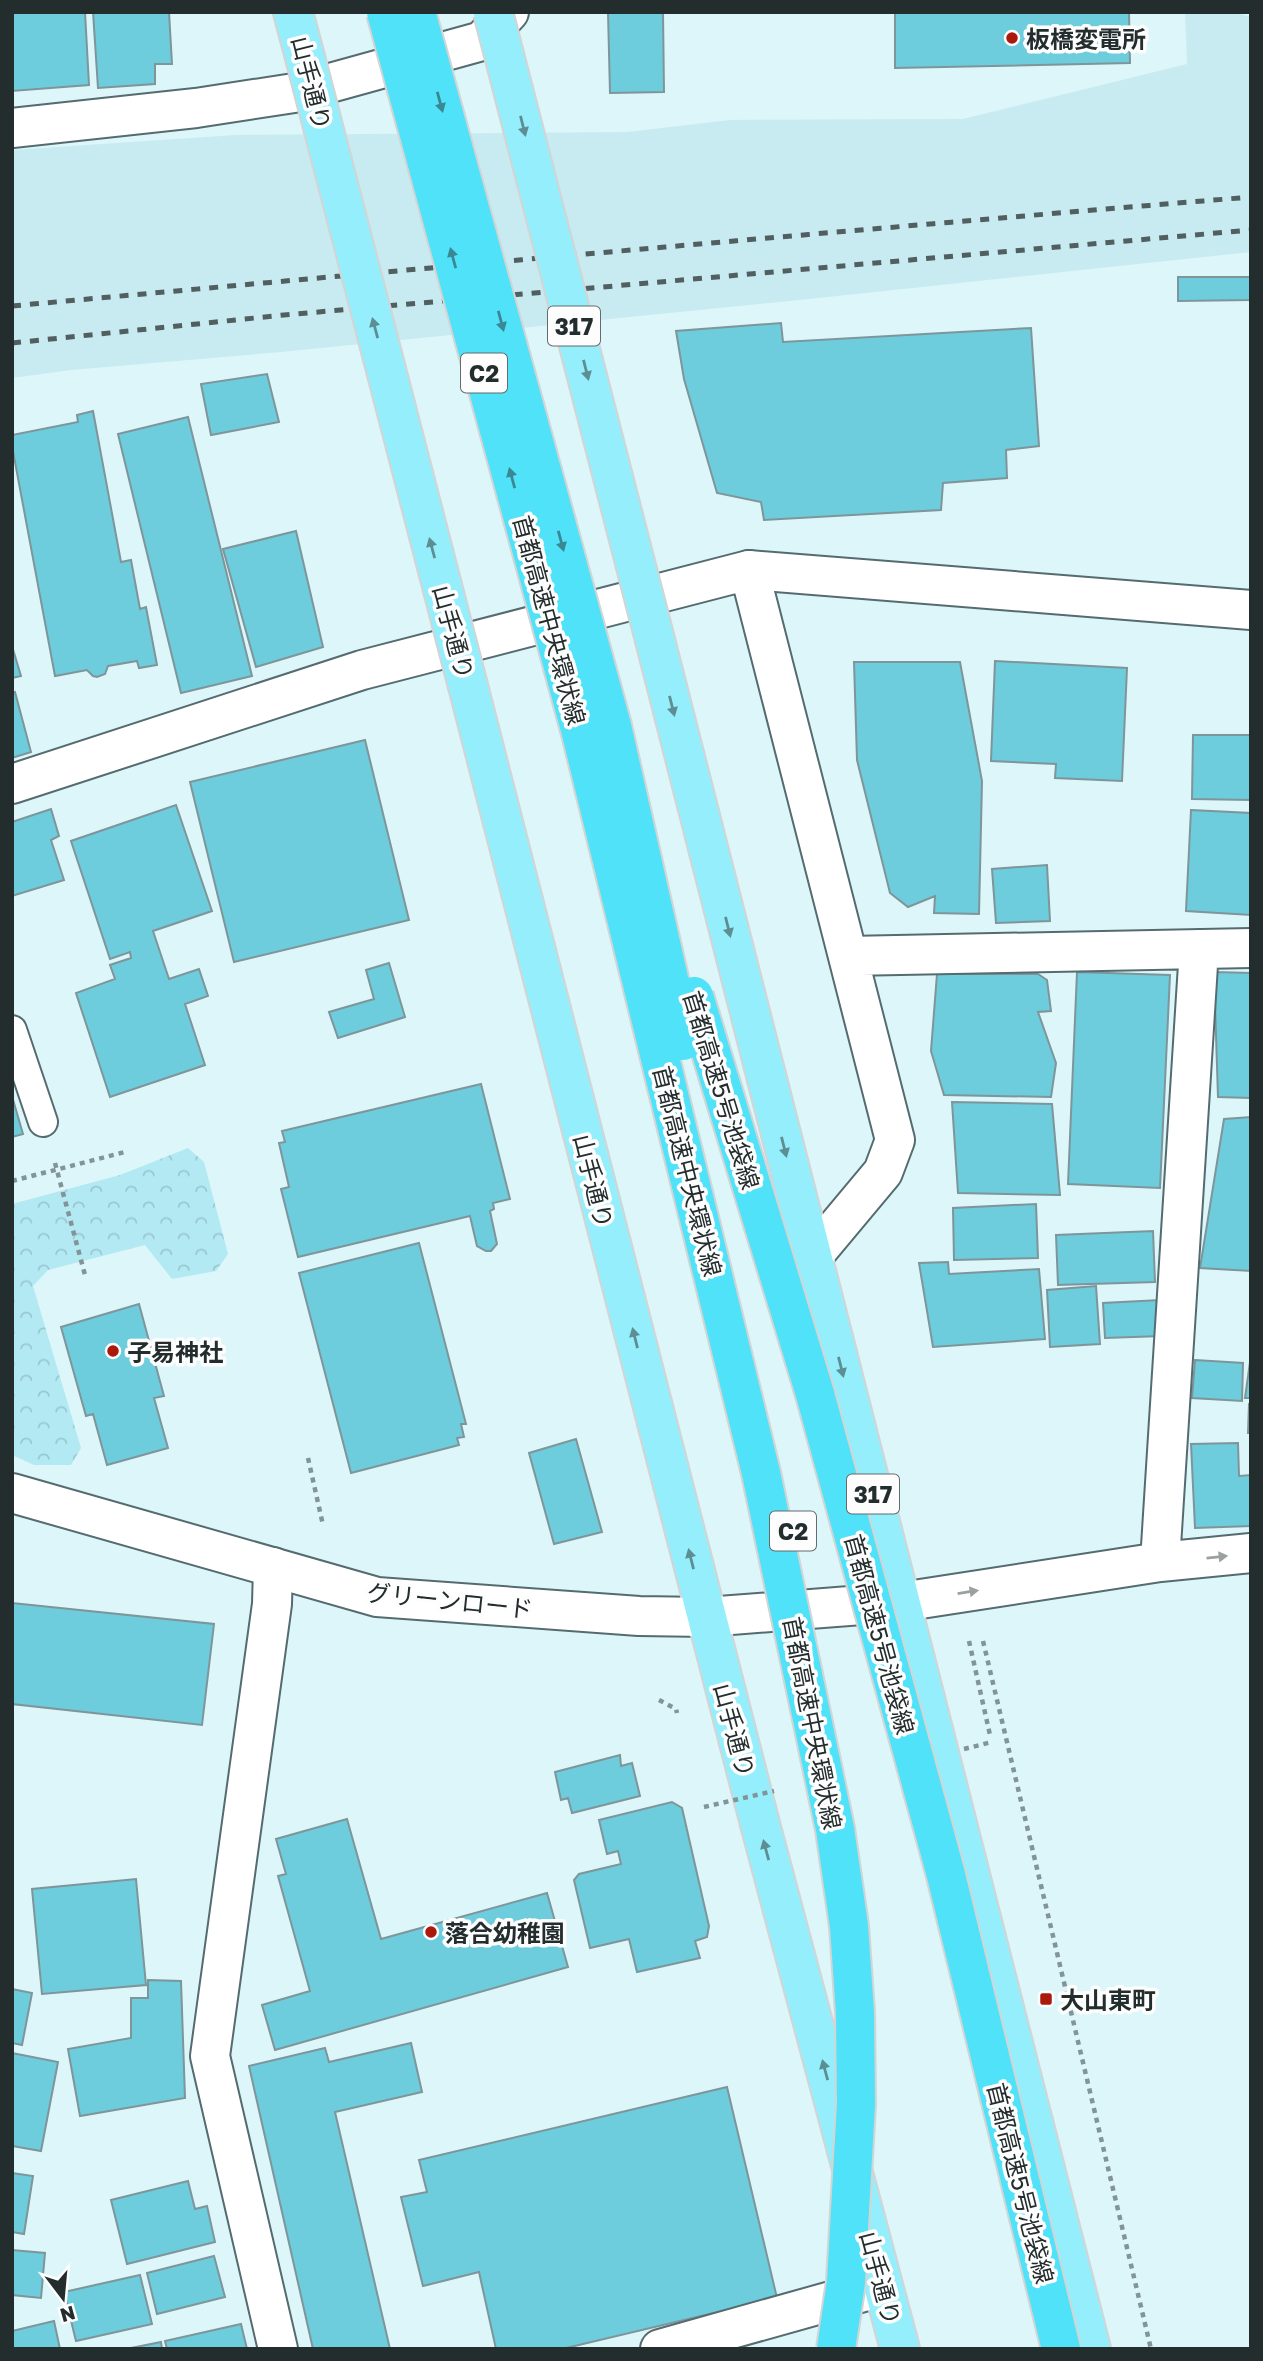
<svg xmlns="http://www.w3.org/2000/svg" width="1263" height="2361" font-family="'Golos Text','Noto Sans JP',sans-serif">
	<defs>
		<pattern id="forest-crowns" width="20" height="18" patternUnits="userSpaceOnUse" patternTransform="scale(1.75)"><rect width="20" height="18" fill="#b2e9f3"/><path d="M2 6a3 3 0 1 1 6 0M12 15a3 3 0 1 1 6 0" fill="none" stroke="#99c8d1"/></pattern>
	</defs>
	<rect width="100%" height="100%" fill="#dcf6fa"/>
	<path fill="#c8ebf1" d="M1185 12H1232L1251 17V252L790 301 281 352 71 370 12 378V150L236 135 628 132 730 120 963 119 1187 64Z"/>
	<path fill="url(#forest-crowns)" d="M188 1148 204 1162 228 1254 216 1271 172 1279 145 1245 48 1270 33 1286 81 1448 71 1465H34L12 1455V1204L120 1175Z"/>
	<path fill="#6dcddd" stroke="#7e959a" stroke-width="2" d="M12 12H85L89 85 12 91Z
		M93 12H169L172 64H155V84L98 88Z
		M608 12H663L664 92 610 93Z
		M895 12H1129L1130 63 895 68Z
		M1178 277H1251V300L1178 301Z
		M781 323 783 342 1031 328 1039 446 1006 450 1007 478 943 483 941 510 764 520 761 502 717 493 684 379 676 331Z
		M267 374 279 422 211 435 201 384Z
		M93 411 121 562 131 560 140 609 146 607 157 665 139 668 137 661 108 666 105 674 97 677 93 676 87 670 55 676 12 446V435L78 422 77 415Z
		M188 417 252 676 181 693 118 434Z
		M296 531 323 647 256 667 223 549Z
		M12 646 21 676 12 678Z
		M995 661 1127 668 1122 781 1055 778 1056 764 991 761Z
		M854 662H960L982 781 979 914 934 913 935 896 908 907 890 893 857 760Z
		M15 692 31 752 12 758V693Z
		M1193 735H1251V800L1192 799Z
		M365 740 409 920 234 962 190 782Z
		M176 805 212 911 153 931 169 979 199 969 208 996 185 1004 205 1065 110 1097 76 993 115 979 110 965 131 958 130 952 110 959 71 841Z
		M51 809 59 836 51 840 64 880 12 896V822Z
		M1191 810 1251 813V915L1186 911Z
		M1047 865 1050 921 996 923 992 869Z
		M389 963 405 1017 338 1038 329 1012 374 999 366 970Z
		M1077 972 1170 975 1160 1188 1068 1184Z
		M1214 972 1251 973V1098L1218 1097Z
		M937 974H1038L1047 980 1051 1011 1038 1012 1056 1063 1051 1097 944 1095 931 1051Z
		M481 1084 510 1199 493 1203 494 1209 490 1211 497 1244 491 1251H486L477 1246 470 1216 298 1257 281 1189 289 1187 279 1143 285 1142 282 1131Z
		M12 1096 23 1134 12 1137Z
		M952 1102 1052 1104 1060 1195 958 1193Z
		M1251 1117V1271L1200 1268 1224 1119Z
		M1036 1204 1038 1258 954 1260 953 1208Z
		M1153 1231 1155 1282 1058 1285 1056 1235Z
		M419 1243 466 1424H461L464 1437 457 1438 459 1445 351 1473 299 1273Z
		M948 1262 949 1274 1039 1269 1045 1339 933 1347 919 1263Z
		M1096 1286 1100 1344 1050 1347 1047 1290Z
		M1160 1300 1162 1336 1105 1338 1103 1303Z
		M139 1304 164 1396 154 1398 168 1448 107 1465 93 1414 86 1416 61 1327Z
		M1251 1355V1398H1245Z
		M1195 1360 1243 1363 1242 1401 1192 1398Z
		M1249 1404H1251V1433H1248Z
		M576 1439 602 1532 554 1544 529 1453Z
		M1238 1443 1239 1476 1251 1475V1526L1195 1528 1191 1444Z
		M12 1603 214 1624 202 1725 12 1704Z
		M620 1755 621 1766 632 1763 640 1796 572 1813 568 1798 561 1800 555 1772Z
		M672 1802 682 1808 709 1926 707 1937 695 1941 700 1958 637 1972 629 1939 590 1948 574 1880 579 1874 621 1864 618 1851 607 1854 599 1820Z
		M347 1819 381 1939 547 1893 568 1967 275 2050 262 2005 310 1991 278 1876 286 1874 276 1839Z
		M136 1879 146 1985 42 1994 32 1889Z
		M148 1980 181 1981 185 2098 80 2116 68 2049 131 2038V1998H148Z
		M12 1989 32 1993 22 2045 12 2043Z
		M411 2043 422 2092 335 2112 390 2349H313L249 2066 325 2048 329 2062Z
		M12 2053 58 2062 41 2151 12 2146Z
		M727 2087 777 2298 562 2349H496L479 2272 423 2286 401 2197 427 2192 419 2160Z
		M12 2173 33 2176 24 2234 12 2232Z
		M188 2181 195 2209 207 2206 215 2242 127 2264 111 2200Z
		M12 2250 45 2253 41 2298 12 2295Z
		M214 2256 225 2297 157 2314 147 2273Z
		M140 2275 152 2324 76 2341 64 2292Z
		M54 2321 60 2349H12V2331Z
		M241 2324 247 2349H167L165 2341Z
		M161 2342 162 2349H126Z"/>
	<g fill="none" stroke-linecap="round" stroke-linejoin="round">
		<g stroke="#556b6f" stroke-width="32">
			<path id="lane" d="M12 1030 43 1122"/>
		</g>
		<g stroke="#556b6f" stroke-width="42">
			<path id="street" d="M12 128 196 108 294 93 482 41 509 12
				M12 784 362 670 749 570 895 1140 883 1172 812 1257
				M848 956 1251 948
				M1160 1562 1199 949
				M273 1567 272 1604 210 2056 278 2349
				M901 1602 1160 1562 1251 1553
				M660 2349 874 2289"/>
		</g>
		<g stroke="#556b6f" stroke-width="42">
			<path id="secondary" d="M749 570 1251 610
				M12 1493 377 1597 639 1616 706 1617 901 1602"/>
		</g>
		<g stroke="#d3d5d5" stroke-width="42">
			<path id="primary" d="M293 12 306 61
				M655 640 1091 2349
				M468 686 760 1824 900 2349"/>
		</g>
		<path stroke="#829497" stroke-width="4.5" stroke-dasharray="5 5" stroke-linecap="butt" d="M55 1163 85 1275
			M12 1181 125 1152
			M308 1458 323 1525
			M969 1641 990 1735
			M983 1641 1151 2349
			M659 1700 676 1709 677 1713"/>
		<use href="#lane" stroke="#fff" stroke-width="28"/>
		<use href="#street" stroke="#fff" stroke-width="38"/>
		<use href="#secondary" stroke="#fff" stroke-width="38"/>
		<use href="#primary" stroke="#95eefb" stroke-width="38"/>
		<path stroke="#515f60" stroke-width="5" stroke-dasharray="9 9" stroke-linecap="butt" d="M12 306C425 268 838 231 1251 197
			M12 343 284 315 1251 230"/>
		<g stroke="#d3d5d5" stroke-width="42" stroke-linecap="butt">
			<path id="primary-bridge" d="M493 12 655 640
				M306 61 468 686"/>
		</g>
		<g stroke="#d3d5d5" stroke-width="42" stroke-linecap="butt">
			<path id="highway-bridge" d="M386 12 581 733 761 1473 835 1829 849 1926 855 2013 856 2104 846 2282 836 2349
				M416 12 612 726 683 1041
				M694 996 815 1394 946 1875 1061 2349"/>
		</g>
		<path stroke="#829497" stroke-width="4.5" stroke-dasharray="5 5" stroke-linecap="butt" d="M964 1749 992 1742
			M704 1807 774 1791"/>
		<use href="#primary-bridge" stroke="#95eefb" stroke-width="38"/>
		<use href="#highway-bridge" stroke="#4fe2f9" stroke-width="38"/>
	</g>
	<defs><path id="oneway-solid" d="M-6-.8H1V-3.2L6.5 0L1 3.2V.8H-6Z" transform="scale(1.75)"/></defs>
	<g fill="#398894">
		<use href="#oneway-solid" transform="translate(440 102) rotate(75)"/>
		<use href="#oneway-solid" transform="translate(453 258) rotate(-105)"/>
		<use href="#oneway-solid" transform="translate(501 321) rotate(75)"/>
		<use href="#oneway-solid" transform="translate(512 478) rotate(-105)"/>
		<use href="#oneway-solid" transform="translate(561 541) rotate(75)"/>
	</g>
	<g fill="#5c8e94">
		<use href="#oneway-solid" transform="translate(523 126) rotate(76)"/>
		<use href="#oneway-solid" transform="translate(375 328) rotate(-105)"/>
		<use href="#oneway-solid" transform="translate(586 370) rotate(76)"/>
		<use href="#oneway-solid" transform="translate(432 548) rotate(-105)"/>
		<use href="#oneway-solid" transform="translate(672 706) rotate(76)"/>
		<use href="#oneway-solid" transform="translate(728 927) rotate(76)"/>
		<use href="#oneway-solid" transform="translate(784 1147) rotate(76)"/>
		<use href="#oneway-solid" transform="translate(635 1338) rotate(-104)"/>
		<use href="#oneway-solid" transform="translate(841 1367) rotate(76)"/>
		<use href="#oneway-solid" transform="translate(691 1559) rotate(-104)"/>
		<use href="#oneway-solid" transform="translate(766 1850) rotate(-105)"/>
		<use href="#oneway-solid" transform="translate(825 2070) rotate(-105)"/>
	</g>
	<g fill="#9ca0a1">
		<use href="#oneway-solid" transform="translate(1217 1557) rotate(-6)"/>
		<use href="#oneway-solid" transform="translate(968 1592) rotate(-9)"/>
	</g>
	<g fill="#aa190b" stroke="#fdfdfd" stroke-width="2.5">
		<circle cx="1012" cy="38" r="7"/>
		<circle cx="113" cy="1351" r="7"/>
		<circle cx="431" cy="1932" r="7"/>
		<rect x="1039" y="1992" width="14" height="14" rx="3.5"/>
	</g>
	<g text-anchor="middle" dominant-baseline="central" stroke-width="7" stroke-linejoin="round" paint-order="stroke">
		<g fill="#fdfdfd" stroke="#646b6c" stroke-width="2">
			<rect x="548" y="306.5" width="52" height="39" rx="5"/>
			<rect x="461" y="353.5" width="46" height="39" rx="5"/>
			<rect x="847" y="1474.5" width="52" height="39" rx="5"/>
			<rect x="770" y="1511.5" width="46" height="39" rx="5"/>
		</g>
		<g font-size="23" font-weight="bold" fill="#232d2e">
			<text x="574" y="326">317</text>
			<text x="484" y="373">C2</text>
			<text x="873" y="1494">317</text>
			<text x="793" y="1531">C2</text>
		</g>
		<g font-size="24" font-weight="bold" fill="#232d2e" stroke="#fdfdfd" text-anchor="start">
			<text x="1026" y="38">板橋変電所</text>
			<text x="127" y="1351">子易神社</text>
			<text x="445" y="1932">落合幼稚園</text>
			<text x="1060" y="1999">大山東町</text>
		</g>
		<g font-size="24" fill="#232d2e" stroke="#fdfdfd">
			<text transform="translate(312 83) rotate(76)">山手通り</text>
			<text transform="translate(550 620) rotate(75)">首都高速中央環状線</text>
			<text transform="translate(454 632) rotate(75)">山手通り</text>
			<text transform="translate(722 1090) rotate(73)">首都高速5号池袋線</text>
			<text transform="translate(688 1171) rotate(76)">首都高速中央環状線</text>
			<text transform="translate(594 1181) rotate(76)">山手通り</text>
			<text transform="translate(450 1600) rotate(6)">グリーンロード</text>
			<text transform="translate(880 1634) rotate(75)">首都高速5号池袋線</text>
			<text transform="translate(813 1723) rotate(79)">首都高速中央環状線</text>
			<text transform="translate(735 1730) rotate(75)">山手通り</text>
			<text transform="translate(1021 2183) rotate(76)">首都高速5号池袋線</text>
			<text transform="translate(881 2278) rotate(75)">山手通り</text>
		</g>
	</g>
	<rect width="1263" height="2361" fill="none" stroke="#232d2e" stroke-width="28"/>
	<g transform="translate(63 2298) rotate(164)" stroke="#fdfdfd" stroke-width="5" paint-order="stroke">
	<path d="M0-5L12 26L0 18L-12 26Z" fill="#232d2e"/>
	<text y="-10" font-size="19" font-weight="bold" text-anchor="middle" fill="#232d2e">N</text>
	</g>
</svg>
